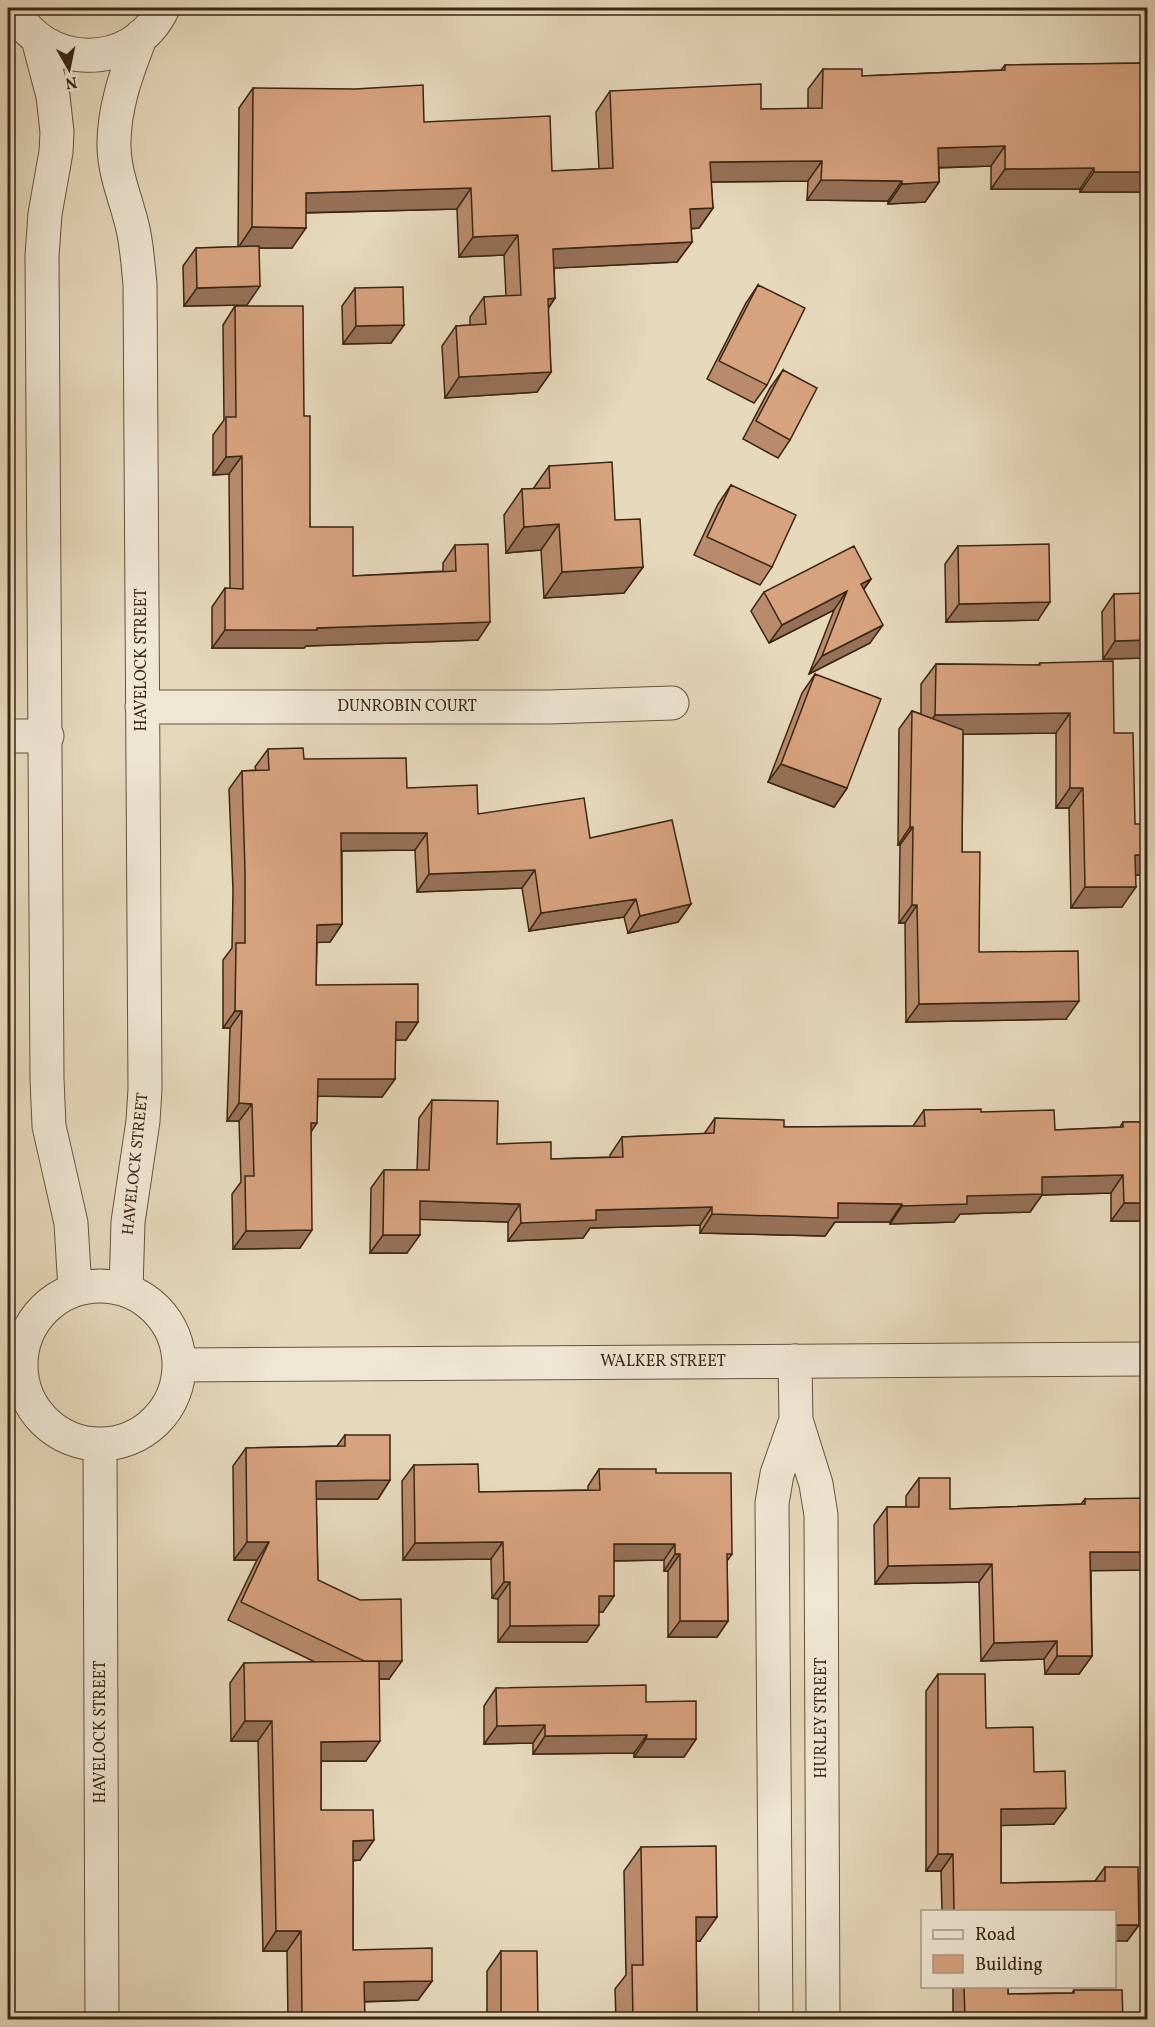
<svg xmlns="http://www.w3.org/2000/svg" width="1155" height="2027" font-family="Vollkorn,serif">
	<rect width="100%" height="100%" fill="#e6d8bb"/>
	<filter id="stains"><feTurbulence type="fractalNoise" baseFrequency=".00333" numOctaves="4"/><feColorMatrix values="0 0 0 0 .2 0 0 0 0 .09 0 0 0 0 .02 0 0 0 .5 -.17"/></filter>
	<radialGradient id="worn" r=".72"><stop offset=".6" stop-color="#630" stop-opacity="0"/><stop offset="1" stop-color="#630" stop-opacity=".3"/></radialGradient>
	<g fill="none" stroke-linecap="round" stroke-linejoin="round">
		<g stroke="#65523e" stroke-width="35">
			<path id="minor" d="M13 8C43 70 133 72 163 8
				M38 39 53 96 57 132 56 152 45 214 42 256 47 1079 49 1126 71 1223 75 1290
				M142 707H549L672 703
				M8 736H47
				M21 1365a79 79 0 1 1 158 0a79 79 0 1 1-158 0Z
				M126 1290 128 1222 143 1121 145 1089 140 284C138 265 137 247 133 229 127 202 115 176 114 148 113 109 127 71 141 36
				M795 1361 796 1420 816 1484 821 1515 823 2020
				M179 1365 1148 1359
				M100 1444 102 2020
				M776 2020 772 1503 777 1474 796 1420"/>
		</g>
		<use href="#minor" stroke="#efe6d3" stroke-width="33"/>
	</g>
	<path fill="#b98b6c" stroke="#3a2614" stroke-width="1.5" d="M1148 63V189L1145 192H1080V189H991V166L939 168V182L925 202 888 204V201L807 200 808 181 711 182 713 208 699 228 691 229 692 242 677 262 554 268 555 298 548 309 551 372 537 392 445 398 442 346 456 326 470 325V317L484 297 506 296 504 255 459 257 457 209 306 213 292 248H259L247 305 184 306 183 266 196 248 238 247 239 108 253 88 424 122 552 171 599 169 596 112 610 91 761 109H808V89L823 69 862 76 1001 70 1005 65Z
		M758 285 767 385 754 403 707 379 746 303Z
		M355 288 404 325 391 343 343 344 342 306Z
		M235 306 304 416 310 527 353 576 443 571V563L455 545 478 640 306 646 304 648H212V607L225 588 230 589 229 474 213 475V435L224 420 223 325Z
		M783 370 790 440 778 458 743 439 770 388Z
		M549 466 615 520 643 567 624 593 544 598 541 550 506 553 504 515 522 489H533Z
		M731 485 772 567 760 585 694 555 718 504Z
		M958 546 1038 620 946 622 945 564Z
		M871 579 864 589 870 643 809 674 834 610 769 643 751 611 764 592Z
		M1114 594 1148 658 1103 659 1102 612Z
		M1040 663 1114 733 1135 824 1148 875H1136L1122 907 1071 908 1069 808H1056V733L963 734 962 852 979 952 1066 1019 906 1022 905 923H899L900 845H898L899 729 912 711 921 714V684L936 664 1038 665Z
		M815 674 847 788 834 807 768 782 802 693Z
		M268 749 407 788 478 814 590 838 691 904 678 922 628 933 624 917 529 931 522 888 417 892 415 850 342 851V924L330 942H317L316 985 418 1022 406 1040H395V1079L382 1097 318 1096 311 1133 300 1248 233 1249 232 1194 241 1182 239 1121H227L230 1028H223V960L232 948 233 890 229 789 242 771 256 770 255 767Z
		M1148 973V1018H1147L1146 975Z
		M432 1100 497 1144 551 1159 610 1157V1155L622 1137 704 1134 715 1118 784 1127 913 1126 924 1110 981 1112 1055 1130 1120 1127 1123 1122H1148V1221H1111V1193L1042 1195 1030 1212 960 1214 954 1222 890 1224V1222H835L825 1236 700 1233V1225L590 1228 583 1238 508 1241V1222L420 1219 407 1253H370L371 1188 384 1170H417L419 1118Z
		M345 1435 390 1480 378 1499H316L318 1580 389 1679H379L366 1761H321V1810L360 1860 353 1861V1950L432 1981 418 2000 364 2002 365 2019H288L287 1951H263L258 1741H231L230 1683 244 1663 315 1662 228 1620 257 1560H234L233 1466 246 1448 337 1446Z
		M414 1465 479 1492 588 1490V1486L599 1469 656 1473 732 1554 727 1561 728 1621 717 1637H668V1571H664V1560L614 1561 603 1612H599L587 1642H498V1599L492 1598 491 1559 403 1560 402 1481Z
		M919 1478 950 1509 1081 1504 1085 1499 1091 1570 1092 1656 1079 1674H1045L1044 1659 981 1661 979 1582 875 1584 874 1525 887 1507H906V1496Z
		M938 1674 986 1728 1034 1772 1054 1824 1001 1825V1883L1095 1881 1105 1867 1139 1925 1127 1941 1114 1911H942L941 1871H926V1691Z
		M496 1688 646 1702 696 1739 684 1757H634V1753L533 1754V1743L484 1744V1706Z
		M1148 1693V1745H1143V1699Z
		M641 1847 700 1941H696L697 2019H616L615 1989 626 1975 624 1871Z
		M501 1951 538 2019H487V1971Z
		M953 1986H1008V1994L1072 1993 1074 1990 1123 2019H953Z"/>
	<path fill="#967158" stroke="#3a2614" stroke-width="1.5" d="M1005 146 991 166 924 168 938 148Z
		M822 161 808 181 696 182 710 162Z
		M1094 168 1080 189H991L1005 169Z
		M1094 172H1148V189L1145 192H1080Z
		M821 180 902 181 888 201 807 200Z
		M939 182 925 202 888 204 902 184Z
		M471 188 457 209 292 213 306 193Z
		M713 208 699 228 676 229 690 209Z
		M252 227 306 228 292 248H238Z
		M518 235 504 255 459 257 473 237Z
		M692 242 677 262 538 269 553 249Z
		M260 286 247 305 184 306 197 288Z
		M555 298 541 318 548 299Z
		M404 325 391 343 343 344 356 326Z
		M551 372 537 392 445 398 459 377Z
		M242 456 229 474 213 475 226 457Z
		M559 524 541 550 506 553 524 527Z
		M643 567 624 593 544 598 562 572Z
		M871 579 858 597 861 584Z
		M847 591 834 610 769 643 782 625Z
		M1050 602 1038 620 946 622 959 604Z
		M490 622 478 640 306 646 304 648H212L225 630 317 628Z
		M883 625 870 643 809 674 822 656Z
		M1148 640V658L1103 659 1115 641Z
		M1070 713 1056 733 921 735 935 715Z
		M781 764 847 788 834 807 768 782Z
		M1070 788H1083L1069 808H1056Z
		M910 827H913L900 845H898Z
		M341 833H427L415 850 329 851Z
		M1135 855H1148V875H1121Z
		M535 870 522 888 417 892 429 874Z
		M1085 887H1136L1122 907 1071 908Z
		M636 899 624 917 529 931 541 913Z
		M691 904 678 922 628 933 640 916Z
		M912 905H917L905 923H899Z
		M342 924 330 942 304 943 317 925Z
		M1079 1001 1066 1019 906 1022 919 1004Z
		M235 1011H242L230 1028H223Z
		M396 1022H418L406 1040H383Z
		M318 1079H395L382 1097 306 1096Z
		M239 1103 252 1104 239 1121H227Z
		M311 1123H317L305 1141Z
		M1123 1175 1111 1193 1042 1195 1030 1212 960 1214 954 1222 890 1224 902 1206 967 1196 1042 1177Z
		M420 1201 520 1204 508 1222 407 1219Z
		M838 1203 902 1204 890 1222H835L825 1236 700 1233 712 1214Z
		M1124 1203H1148V1221H1111Z
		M712 1207 700 1225 590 1228 583 1238 508 1241 521 1223 596 1210Z
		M312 1230 300 1248 233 1249 246 1231Z
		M383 1235H420L407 1253H370Z
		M390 1480 378 1499H303L316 1481Z
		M247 1542H269L257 1560H234Z
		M503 1542 491 1559 403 1560 415 1543Z
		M614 1544H675L664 1560 602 1561Z
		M1090 1552H1148V1570L1078 1571Z
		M675 1554H680L668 1571H664Z
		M992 1564 979 1582 875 1584 888 1566Z
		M504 1582H510L498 1599 492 1598Z
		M599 1596H614L603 1612H587Z
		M680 1621H728L717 1637H668Z
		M599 1625 587 1642H498L510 1626Z
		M1057 1641 1044 1659 981 1661 994 1643Z
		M1057 1656H1092L1079 1674H1045Z
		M364 1661H402L389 1679H351Z
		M245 1721H272L258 1741H231Z
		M545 1725 533 1743 484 1744 497 1726Z
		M647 1735 634 1753 533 1754 545 1736Z
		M646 1739H696L684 1757H634Z
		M1148 1739V1745H1143Z
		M380 1741 366 1761H307L321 1742Z
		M1066 1808 1054 1824 989 1826 1001 1809Z
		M374 1840 360 1860 339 1861 353 1841Z
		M938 1854H953L941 1871H926Z
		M696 1917H717L700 1941H679Z
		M1114 1925H1139L1127 1941H1114Z
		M276 1931H301L287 1951H263Z
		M432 1981 418 2000 350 2002 364 1982Z"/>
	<path fill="#d7a27e" stroke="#3a2614" stroke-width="1.5" d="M1148 63V172H1094V168L1005 169V146L938 148 939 182 902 184V181L821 180 822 161 710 162 713 208 690 209 692 242 553 249 555 298 548 299 551 372 459 377 456 326 486 324 484 297 521 295 518 235 473 237 471 188 306 193V228L252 227 253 88 355 89 423 85 424 122 550 116 552 171 613 168 610 91 761 84V109L822 108 823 69H862V76L1005 70V65Z
		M259 246 260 286 197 288 196 248Z
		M758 285 805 308 767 385 719 361Z
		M403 287 404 325 356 326 355 288Z
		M235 306H303L304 416H310V527H353V576L456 571 455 545 488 544 490 622 317 628V630H225V588L243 589 242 456 226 457V417H236Z
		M783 370 817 388 790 440 756 421Z
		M612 462 615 520 640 519 643 567 562 572 559 524 524 527 522 489 550 488 549 466Z
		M731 485 796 515 772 567 707 537Z
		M1049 544 1050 602 959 604 958 546Z
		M854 546 871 579 861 584 883 625 822 656 847 591 782 625 764 592Z
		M1148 593V640L1115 641 1114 594Z
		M1113 661 1114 733H1133L1135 824H1148V855H1135L1136 887H1085L1083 788H1070V713L935 715 936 664 1040 665V663Z
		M815 674 881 699 847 788 781 764Z
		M912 711 963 730 962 852H980L979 952 1078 951 1079 1001 919 1004 917 905H912L913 827H910Z
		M303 748 304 759 406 758 407 788 477 785 478 814 584 798 590 838 672 820 691 904 640 916 636 899 541 913 535 870 429 874 427 833H341L342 924 317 925 316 985 418 984V1022H396L395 1079H318L317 1123H311L312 1230 246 1231 245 1176H254L252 1104 239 1103 242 1011H235L236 943H245V872L242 771 269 770 268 749Z
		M432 1100 498 1101 497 1144 551 1142V1159L623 1157 622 1137 714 1133 715 1118 784 1120V1127L925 1126 924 1110 981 1109V1112L1054 1110 1055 1130 1123 1127V1122H1148V1203H1124L1123 1175 1042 1177V1194L967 1196V1204L902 1206V1204L838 1203V1218L712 1214V1207L596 1210V1220L521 1223 520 1204 420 1201V1235H383L384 1170H429Z
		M345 1435H390V1480L316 1481 318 1580 360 1600 401 1599 402 1661H364L241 1602 269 1542H247L246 1448 345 1446Z
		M478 1464 479 1492 600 1490 599 1469H656V1473H731L732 1554H727L728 1621H680V1554H675V1544H614V1596H599V1625L510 1626V1582H504L503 1542 415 1543 414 1465Z
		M919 1478H950V1509L1085 1504V1499L1148 1498V1552H1090L1092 1656H1057V1641L994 1643 992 1564 888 1566 887 1507H919Z
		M379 1661 380 1741 321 1742V1810H373L374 1840 353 1841V1950L432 1948V1981L364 1982 365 2019H302L301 1931H276L272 1721H245L244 1663Z
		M938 1674H985L986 1728 1033 1727 1034 1772 1065 1771 1066 1808 1001 1809V1883L1105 1881V1867H1138L1139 1925H1114V1911H954L953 1854H938Z
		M646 1685V1702L696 1701V1739H646L647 1735 545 1736V1725L497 1726 496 1688Z
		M716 1846 717 1917H696L697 2019H633L632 1965H643L641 1847Z
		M501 1951H537L538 2019H501Z
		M964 1986H1008V1994L1074 1993V1990H1122L1123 2019H965Z"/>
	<g text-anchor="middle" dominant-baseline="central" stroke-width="6" stroke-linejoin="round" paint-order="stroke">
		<g font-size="16" fill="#3a2614" stroke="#efe6d3">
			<text transform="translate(142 660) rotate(-90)">HAVELOCK STREET</text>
			<text x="407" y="707">DUNROBIN COURT</text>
			<text transform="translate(136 1164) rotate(-84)">HAVELOCK STREET</text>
			<text x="663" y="1362">WALKER STREET</text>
			<text transform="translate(822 1718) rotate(-90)">HURLEY STREET</text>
			<text transform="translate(101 1732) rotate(-90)">HAVELOCK STREET</text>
		</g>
	</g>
	<rect width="1155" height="2027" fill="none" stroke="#e6d8bb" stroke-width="30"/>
	<rect x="9" y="9" width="1137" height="2009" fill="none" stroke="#3a2614" stroke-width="3"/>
	<rect x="15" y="15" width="1125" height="1997" fill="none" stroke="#3a2614" stroke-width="1.5"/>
	<rect x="921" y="1910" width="195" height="78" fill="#efe6d3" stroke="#a79987" stroke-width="1.5"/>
	<rect x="933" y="1930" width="30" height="9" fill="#efe6d3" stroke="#a79987" stroke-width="1.5"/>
	<text x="975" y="1940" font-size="18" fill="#3a2614">Road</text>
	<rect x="933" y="1955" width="30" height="18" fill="#d7a27e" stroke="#a79987" stroke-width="1.5"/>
	<text x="975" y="1970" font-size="18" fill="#3a2614">Building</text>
	<g transform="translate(69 69) rotate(171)" stroke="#efe6d3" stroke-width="4.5" paint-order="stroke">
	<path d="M0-4.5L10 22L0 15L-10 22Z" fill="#3a2614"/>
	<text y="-9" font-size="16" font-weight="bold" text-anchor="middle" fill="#3a2614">N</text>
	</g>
	<rect width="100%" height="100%" filter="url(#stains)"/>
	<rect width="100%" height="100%" fill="url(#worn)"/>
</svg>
